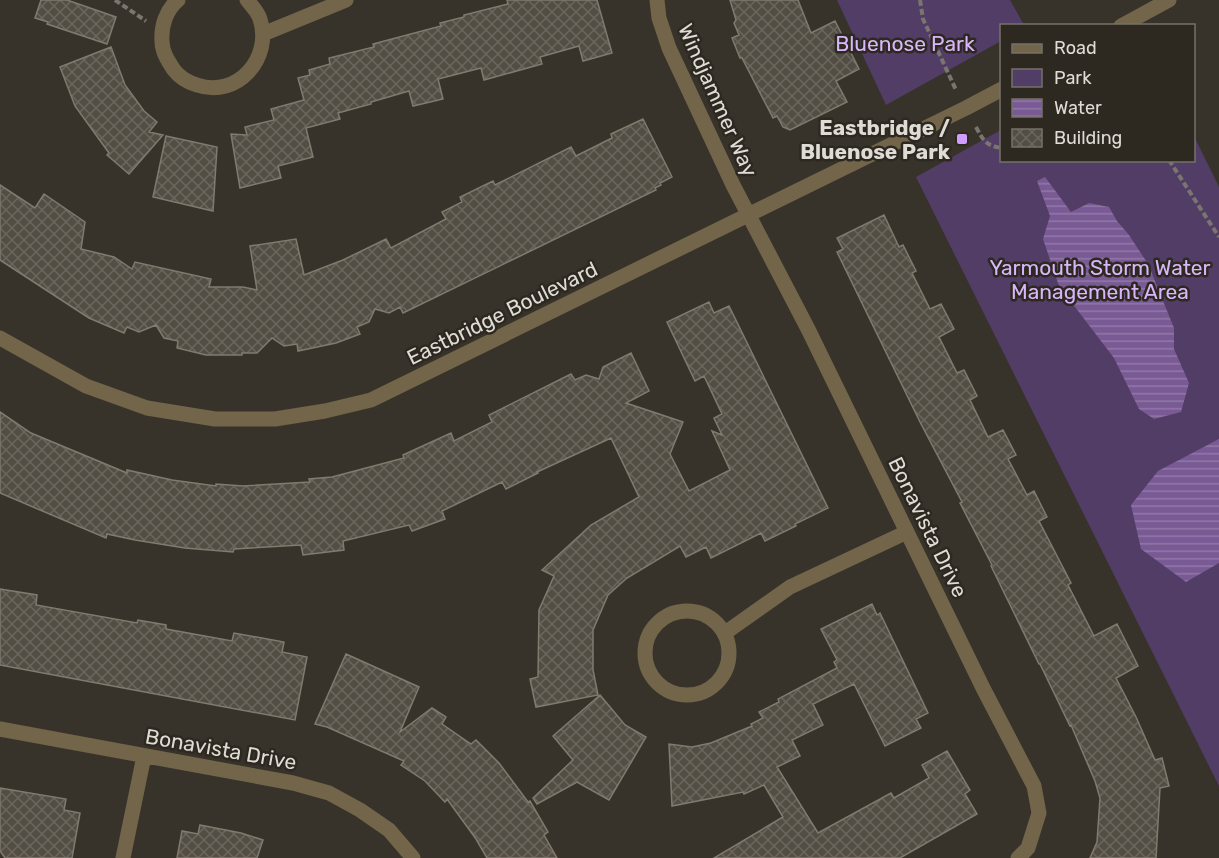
<svg xmlns="http://www.w3.org/2000/svg" width="1219" height="858" font-family="Rubik,sans-serif">
	<defs>
		<pattern id="water-rules" width="6" height="5" patternUnits="userSpaceOnUse" patternTransform="scale(1.5)"><rect width="6" height="5" fill="#795a95"/><path d="M0 2.5h6" fill="none" stroke="#9279a8"/></pattern>
		<pattern id="building-cross-hatch" width="8" height="8" patternUnits="userSpaceOnUse" patternTransform="scale(1.5)"><rect width="8" height="8" fill="#534e44"/><path d="M0 0l8 8M0 8l8-8" fill="none" stroke="#6b675e"/></pattern>
	</defs>
	<rect width="100%" height="100%" fill="#38332a"/>
	<path fill="#523d66" d="M837 0H1010L1024 25 1002 26 1001 41 886 105Z
		M1001 130 1002 160H1194V136L1219 187V786L916 177Z"/>
	<path fill="url(#water-rules)" d="M1045 177 1071 212 1089 203 1109 207 1117 221 1129 235 1148 264 1174 328V349L1189 383 1181 412 1154 419 1139 409 1114 358 1059 286 1043 239 1050 216 1037 181Z
		M1219 439V563L1186 582 1141 549 1131 505 1158 471Z"/>
	<path fill="url(#building-cross-hatch)" stroke="#807a6f" stroke-width="1.5" d="M41 0H67L116 17 107 44 47 24 48 22 35 18Z
		M507 0H597L612 53 583 61 579 46 540 57 542 64 484 80 481 68 438 79 443 99 413 106 409 91 371 102V104L338 113 340 119 306 128 313 157 278 166 281 178 240 188 231 134 247 135 245 127 274 120 271 109 304 100 298 78 310 75 309 70 330 64 329 58 374 47 373 44 441 26 440 23 464 17V15L508 4Z
		M730 0H798L811 33 835 21 859 69 836 81 847 102 790 130 783 127 777 116 773 118 742 58H740L732 38 739 35 734 23 736 20Z
		M111 47 125 85 144 111 157 122 149 132 163 135 129 174 107 155 109 153 75 106 60 67Z
		M643 119 672 177 660 183 661 185 655 188 656 190 403 313 400 307 389 313 375 309 369 322 357 327 360 334 336 343 298 351 297 344 284 346 272 338 257 353H242V355H206L177 348 178 341 164 338 156 325 139 332 127 327 124 333 89 318 0 260V185L35 208 44 194 85 222 81 249 114 257 132 269 135 262 211 279 209 287H243L257 290 250 246 296 239 304 275 343 260 386 239 391 248 446 219 442 212 462 202 460 197 493 181 495 185 571 147 576 156 612 138 611 134Z
		M166 136 217 147 213 211 153 197Z
		M884 215 899 247 903 245 916 271 912 273 930 309 941 304 954 329 939 337 957 373 964 370 977 396 970 400 988 437 1003 430 1016 455 1008 459 1027 495 1034 491 1047 517 1039 521 1071 583 1068 585 1094 636 1117 624 1138 666 1116 678 1136 717 1155 760 1162 758 1169 786 1160 788 1156 858H1090L1097 842 1100 798 1095 781 1071 725 1070 726 1040 664H1039L991 566 992 565 960 503 962 502 920 422 837 252 843 249 837 238Z
		M709 302 714 313 729 306 828 508 795 524 796 526 765 541 761 533 711 558 706 547 686 557 680 546 627 578 608 595 593 630V670L598 695 536 707 530 679 538 677 539 610 554 576 542 570 591 525 639 497 611 438 537 472 538 473 506 489 502 482 442 511 445 519 412 531 409 525 343 541 344 550 303 555 301 545 234 549 233 552 185 548 135 540 107 534 106 538 0 493V412L31 433 127 473V470L172 480 216 486V484L243 486 310 482 309 479 332 477 404 458 403 455 451 433 454 441 492 422 489 415 571 374 575 380 586 375 599 379 603 367 631 353 649 391 626 403 683 422 670 454 689 491 730 470 712 431 722 435 714 418 722 414 704 376 695 381 667 322Z
		M0 589 37 595 36 605 137 623 138 620 166 625V629L232 641 234 633 284 642 282 652 307 657 295 720 0 665Z
		M872 604 877 615 880 613 928 713 916 719 921 728 885 746 854 684 813 704 823 725 792 740 800 756 777 767 818 833 891 793 894 798 929 778 922 765 947 751 970 790 965 794 977 814 900 858H714L783 817 764 785 744 794 743 792 672 806 669 744 692 747 711 743 752 726 751 724 763 718 759 712 779 702 778 699 837 668 834 662 837 660 821 629Z
		M346 654 419 687 400 732 432 708 446 717 442 724 471 744 476 740 499 763 528 802 530 801 548 832 544 835 557 858H487L476 839 447 799 445 802 425 781 401 765 404 761 327 727 315 724Z
		M600 695 625 725 646 737 609 800 577 782 537 804 533 798 573 760 553 736Z
		M0 788 66 799 64 810 80 813 72 858H5L0 851Z
		M200 825 241 833 263 840 257 858H177L182 831 198 834Z"/>
	<g fill="none" stroke-linecap="round" stroke-linejoin="round">
		<path stroke="#7a756e" stroke-width="4" stroke-dasharray="6 3" stroke-linecap="butt" d="M115 0 146 21
			M920 0 923 19 956 90
			M976 127C983 140 986 146 1002 148
			M1169 160 1219 237"/>
		<path stroke="#73654a" stroke-width="15" d="M178 0C166 10 161 26 162 41 162 52 168 61 174 70 180 78 187 82 197 85 237 99 273 58 260 19 258 12 252 6 247 0
			M657 0 659 18 669 48 733 185 808 329 983 688 1034 786 1039 813 1028 848 1018 858
			M1121 26 1169 0
			M263 34 346 0
			M0 338 86 386 147 408 215 419H275L325 411 371 400 966 108 1002 89
			M645 653a42 42 0 1 1 84 0a42 42 0 1 1-84 0Z
			M725 633 790 587 907 532
			M0 729 293 783 329 793 360 810 389 830 413 858
			M123 858 144 756"/>
	</g>
	<rect fill="#d09dfe" stroke="#2e2920" stroke-width="2" x="956" y="133" width="12" height="12" rx="3"/>
	<g text-anchor="middle" dominant-baseline="central" stroke-width="5" stroke-linejoin="round" paint-order="stroke">
		<g font-size="21" fill="#d9b6fb" stroke="#2e2920">
			<text x="905" y="43">Bluenose Park</text>
			<text x="1100" y="267">Yarmouth Storm Water<tspan x="1100" dy="24">Management Area</tspan></text>
		</g>
		<g font-size="21" fill="#dfdcd6" stroke="#2e2920">
			<text transform="translate(718 100) rotate(66)">Windjammer Way</text>
			<text transform="translate(502 313) rotate(-26)">Eastbridge Boulevard</text>
			<text transform="translate(928 527) rotate(64)">Bonavista Drive</text>
			<text transform="translate(221 749) rotate(10)">Bonavista Drive</text>
		</g>
		<g font-size="21" font-weight="bold" fill="#dfdcd6" stroke="#2e2920" text-anchor="end">
			<text x="950" y="127">Eastbridge /<tspan x="950" dy="24">Bluenose Park</tspan></text>
		</g>
	</g>
	<rect x="1000" y="24" width="195" height="138" fill="#2e2920" stroke="#757169" stroke-width="1.5"/>
	<rect x="1012" y="44" width="30" height="9" fill="#73654a" stroke="#757169" stroke-width="1.5"/>
	<text x="1054" y="54" font-size="18" fill="#dfdcd6">Road</text>
	<rect x="1012" y="69" width="30" height="18" fill="#523d66" stroke="#757169" stroke-width="1.5"/>
	<text x="1054" y="84" font-size="18" fill="#dfdcd6">Park</text>
	<rect x="1012" y="99" width="30" height="18" fill="url(#water-rules)" stroke="#757169" stroke-width="1.5"/>
	<text x="1054" y="114" font-size="18" fill="#dfdcd6">Water</text>
	<rect x="1012" y="129" width="30" height="18" fill="url(#building-cross-hatch)" stroke="#757169" stroke-width="1.5"/>
	<text x="1054" y="144" font-size="18" fill="#dfdcd6">Building</text>
</svg>
